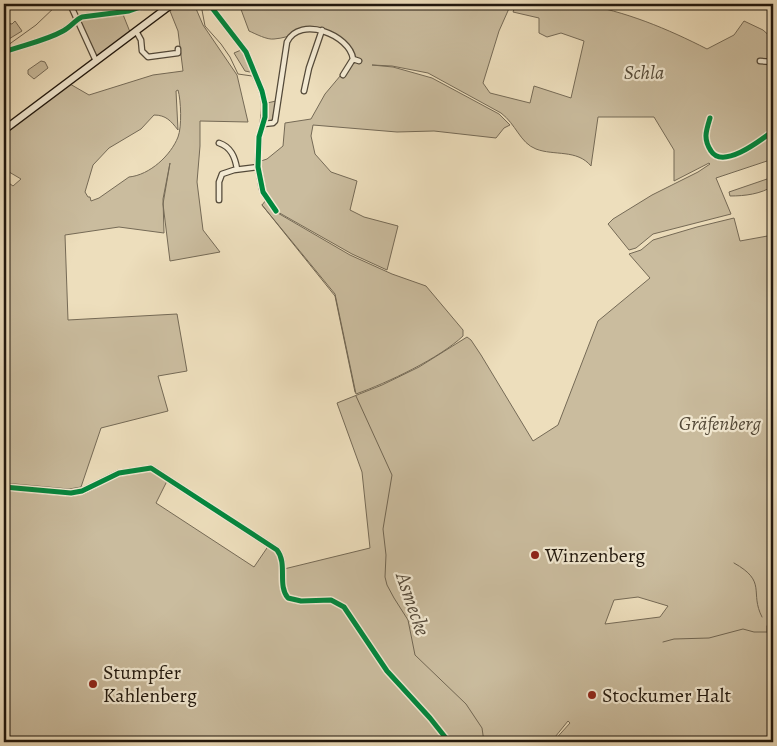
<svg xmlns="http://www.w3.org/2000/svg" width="777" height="746" font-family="Alegreya,serif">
	<rect width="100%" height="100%" fill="#eddebc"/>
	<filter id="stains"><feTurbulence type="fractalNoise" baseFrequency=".004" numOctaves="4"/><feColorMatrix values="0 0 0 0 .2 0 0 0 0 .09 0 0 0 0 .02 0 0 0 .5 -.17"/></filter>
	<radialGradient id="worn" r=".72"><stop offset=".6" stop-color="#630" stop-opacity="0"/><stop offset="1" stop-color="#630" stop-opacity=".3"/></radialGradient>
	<path fill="#cabc9e" stroke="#756a56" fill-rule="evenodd" d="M178 4H194L203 25 237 75 248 122 200 121V146L197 182 203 230 220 252 170 261 163 204 170 163 163 199 164 233 119 227 65 235 68 320 177 314 187 371 158 376 168 411 101 428 81 487 69 489 4 483V182L6 181 13 186 21 179 4 169V133L70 84 89 95 153 75 183 71 178 31 170 11ZM178 90C181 100 182 127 178 137 171 155 150 175 129 177L99 198 91 201 90 197H88L85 192 93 165 109 148 141 129 154 115C166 115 171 121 178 130L176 91Z
		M239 4H511L499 31 483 83 490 93 530 103 534 86 571 98 584 41 561 33 547 37 539 33V18L513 12 516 4C537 4 562 1 581 4 625 11 668 29 707 49L734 35 744 21 763 30 773 39V159L716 178 731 214 653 234 636 248 629 250 608 224 613 219 652 195 698 172 710 164 709 163 674 181V150L654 117H598L591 166C577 149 554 156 536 149 520 143 516 124 501 113L428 73 392 66 372 65 393 67 432 78 499 114 510 125 504 128 496 138 434 131 397 132 313 125 311 136 315 154 331 172 357 181 350 210 364 217 398 226 387 270 352 254 276 211 266 197 258 162 267 159 283 146 285 123 311 119 325 94 351 63H355C355 53 349 49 341 42 303 12 309 36 274 39 267 40 256 34 249 31Z
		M122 12 130 32 97 56 79 20Z
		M15 21 22 31 4 42V25L7 23 12 24Z
		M241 50 249 64 250 72 245 71 234 53Z
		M41 61 45 62 48 68 34 79 28 74V70Z
		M276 101 272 121 266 122 267 103Z
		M770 178 773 179V186C761 194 745 196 730 196L729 192Z
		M266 200 276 212 350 255 392 274 426 286 463 330V336C440 358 387 383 356 394L335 294 262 205Z
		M734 218 740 241 773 235V742H553L570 723 568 721 551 742H4V490L73 496 85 493 120 475 147 470 157 473 168 479 156 503 254 567 269 545 279 554 286 592 284 569 370 548 362 472 337 403 382 385 419 367 467 337 471 340 481 355 533 441 558 425 598 321 650 278 629 254 641 250 653 240 697 227ZM638 597 668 606 660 617 605 624 614 600Z"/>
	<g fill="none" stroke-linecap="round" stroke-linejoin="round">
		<path stroke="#716652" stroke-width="1" d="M202 10 205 26 221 44 230 57 238 74 252 76C263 97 263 105 259 128
			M4 48 36 25 58 4
			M255 161 257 147
			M256 171 259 190
			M262 205 335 296 355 392
			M356 396 392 475 383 529 386 555 385 577 387 585 394 598 408 620 415 655 466 704 482 728 484 742
			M734 563C768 582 749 592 762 617
			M767 632V626
			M663 642 674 639 709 638 743 629 754 632H767L773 636"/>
		<g stroke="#534939" stroke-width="7">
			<path id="minor" d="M70 4 96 61
				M209 4 246 52 262 91 265 104V117L259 137 258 167 263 192 276 211
				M136 31 141 40 142 51 148 57 178 53V49
				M4 52C23 45 45 41 63 31 71 27 75 20 82 17L129 11 149 4
				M760 61 773 62
				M343 75 353 59
				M304 91 309 68 322 30
				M710 118C706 131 703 139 711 151 723 170 761 140 773 131
				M263 124 273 123 275 121 287 42C300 15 350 35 353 59L359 61
				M219 143C231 147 235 157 237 169
				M219 200V182L222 174 234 170 258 167
				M4 487 71 493 82 491 119 473 151 468 277 550C288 564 277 585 288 598L301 601 331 600 344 607 387 671 430 718 449 742"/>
		</g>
		<g stroke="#20170d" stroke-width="9">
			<path id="secondary" d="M4 130 172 4"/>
		</g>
		<use href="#minor" stroke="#f3ead3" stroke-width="4.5"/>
		<use href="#secondary" stroke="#f3ead3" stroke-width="6"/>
		<g stroke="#f3ead3" stroke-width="8">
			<path id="cycleway" d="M209 4 246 52 262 91 265 104V117L259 137 258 167 263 192 276 211
				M4 52C23 45 45 41 63 31 71 27 75 20 82 17L129 11 149 4
				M710 118C706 131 703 139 711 151 723 170 761 140 773 131
				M4 487 71 493 82 491 119 473 151 468 277 550C288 564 277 585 288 598L301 601 331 600 344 607 387 671 430 718 449 742"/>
		</g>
		<use href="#cycleway" stroke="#00873e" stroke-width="5"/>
	</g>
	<g fill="#8f2418" stroke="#f3ead3" stroke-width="2">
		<circle cx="535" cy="555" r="5"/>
		<circle cx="93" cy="684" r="5"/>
		<circle cx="592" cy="695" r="5"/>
	</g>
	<g text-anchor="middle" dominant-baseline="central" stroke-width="4.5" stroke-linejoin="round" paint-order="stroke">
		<g font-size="20" font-style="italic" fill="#534938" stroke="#f3ead3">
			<text x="644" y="72">Schla</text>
			<text x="720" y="423">Gräfenberg</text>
		</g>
		<g font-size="20" fill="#20170d" stroke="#f3ead3" text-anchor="start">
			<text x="545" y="555">Winzenberg</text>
			<text x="103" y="672">Stumpfer<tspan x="103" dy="23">Kahlenberg</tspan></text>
			<text x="602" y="695">Stockumer Halt</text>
		</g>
		<g font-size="21" font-style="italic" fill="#564b3b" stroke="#f3ead3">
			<text transform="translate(413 604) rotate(71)">Asmecke</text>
		</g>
	</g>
	<rect width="777" height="746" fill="none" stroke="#eddebc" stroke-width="20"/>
	<rect x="5" y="5" width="767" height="736" fill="none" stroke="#20170d" stroke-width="2.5"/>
	<rect x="10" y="10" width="757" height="726" fill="none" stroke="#20170d"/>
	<rect width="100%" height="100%" filter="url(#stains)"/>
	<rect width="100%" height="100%" fill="url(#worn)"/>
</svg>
